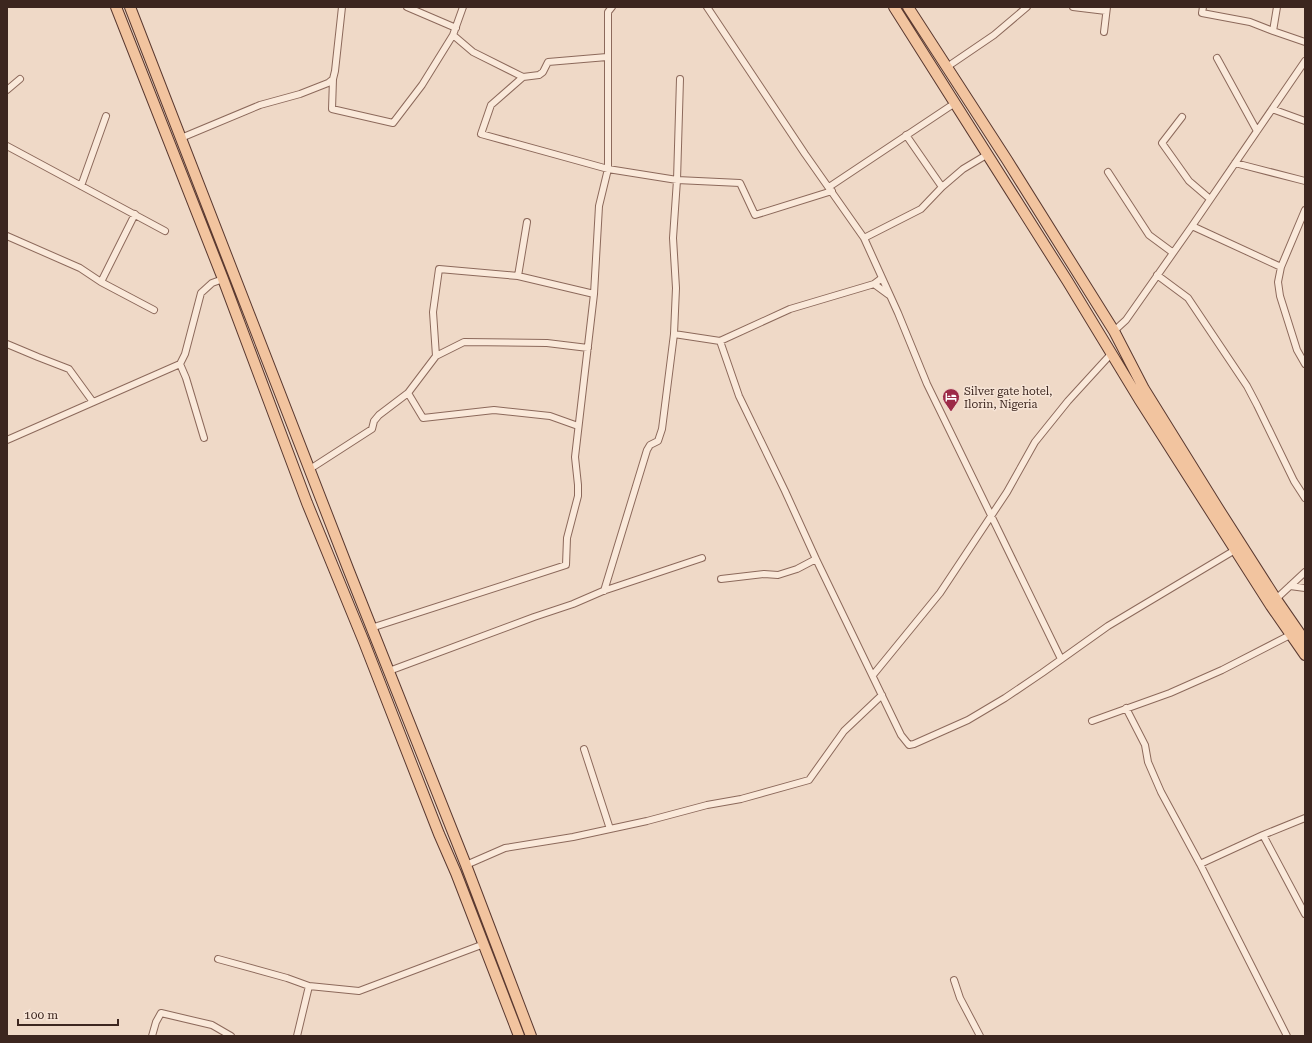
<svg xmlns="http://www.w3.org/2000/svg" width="1312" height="1043" font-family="'Roboto Serif',serif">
	<rect width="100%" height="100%" fill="#efd9c7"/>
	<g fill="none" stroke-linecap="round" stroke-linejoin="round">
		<g stroke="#8c695b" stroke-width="8">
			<path id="minor" d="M407 7 456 28
				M707 7 805 154 864 238 898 313 927 384 1061 659
				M1073 7 1106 11
				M1203 7 1202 13 1250 22 1273 31
				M1277 7 1273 31 1305 42
				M1104 32 1107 7
				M453 35 473 52 523 77 539 75 543 72 548 62 607 57
				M1217 58 1257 131
				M947 67 994 35 1027 7
				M523 77 491 105 481 134 608 169 677 180 740 183 755 215 832 191
				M333 79 332 109 393 123 422 85 453 35 463 7
				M7 90 20 79
				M1272 109 1305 121
				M1182 117 1162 143 1189 181 1210 199
				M181 138 260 105 300 94 328 83 333 79 335 71 342 7
				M7 146 165 231
				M1235 163 1305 181
				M1108 172 1149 235 1172 252
				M81 186 106 116
				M829 187 955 103
				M942 187 963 169 988 154
				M1305 210 1281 267 1278 282 1280 296 1297 350 1305 364
				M1192 226 1281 267
				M7 236 80 268 101 282 154 310
				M864 238 921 209 942 187 906 135
				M1157 275 1188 298 1247 386 1257 405 1294 481 1305 498
				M518 276 527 222
				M101 282 135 214
				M874 284 889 295
				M1114 331 1126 320 1192 226 1305 61
				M674 334 720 341 790 309 874 284 882 278
				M720 341 739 396 785 491 816 559 901 735 909 745 914 744 968 720 1005 698 1042 673 1108 626 1235 550
				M7 344 38 357 69 369 93 402
				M588 348 547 343 464 342 436 356 433 312 439 269 518 276 594 294
				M436 356 408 393 423 418 494 410 550 416 578 426
				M204 438 186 378 180 364 185 354 201 293 212 283 223 279
				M7 440 180 364
				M310 469 372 429 374 421 379 415 408 393
				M721 579 764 574 778 575 797 569 816 559
				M1290 586 1305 588
				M604 591 647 450 650 445 658 441 662 429 674 334 676 288 673 238 677 180 680 79
				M1276 599 1305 572
				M371 628 566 565 567 538 578 496V485L575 457 594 294 599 206 608 169V12L612 7
				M389 671 534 617 573 604 603 591 702 558
				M873 675 940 593 1007 492 1035 442 1068 401 1111 354
				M1126 708 1145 745 1148 762 1161 792 1200 864 1287 1036
				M1092 721 1170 693 1222 670 1292 634
				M584 749 610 829
				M1263 835 1305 818
				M1200 864 1263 835 1305 914
				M466 865 505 848 573 837 647 821 707 805 741 799 809 780 844 731 882 695
				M218 959 287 978 309 986
				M954 980 960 998 980 1036
				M152 1036 156 1022 161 1013 212 1025 231 1036
				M297 1036 309 986 359 991 484 944"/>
		</g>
		<g stroke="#5a3930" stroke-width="12">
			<path id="primary" d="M116 7 223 279 307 503 364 642 439 834 456 873 519 1036
				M130 7 349 571 466 865 531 1036
				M894 7 1068 282 1139 399 1271 606 1305 655
				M908 7 1007 160 1114 331 1144 389 1216 505 1276 599 1305 641"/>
		</g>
		<use href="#minor" stroke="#fae9da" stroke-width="6"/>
		<use href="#primary" stroke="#f2c49f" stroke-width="10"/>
	</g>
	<defs>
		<g id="hotel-pin" transform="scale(0.9)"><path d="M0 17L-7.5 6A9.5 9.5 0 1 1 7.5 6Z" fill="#9c2a47" stroke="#f7e5d7"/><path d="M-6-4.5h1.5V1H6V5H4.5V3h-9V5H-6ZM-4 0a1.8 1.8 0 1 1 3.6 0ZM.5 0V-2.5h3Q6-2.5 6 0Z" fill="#fff"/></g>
	</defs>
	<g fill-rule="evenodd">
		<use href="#hotel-pin" x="951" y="397"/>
	</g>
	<g text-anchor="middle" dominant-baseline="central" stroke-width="3" stroke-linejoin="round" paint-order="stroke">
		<g font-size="11" fill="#3c261f" stroke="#f7e5d7" text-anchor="start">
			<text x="964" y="391">Silver gate hotel,<tspan x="964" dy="13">Ilorin, Nigeria</tspan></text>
		</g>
	</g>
	<rect width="1312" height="1043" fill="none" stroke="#3c261f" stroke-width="16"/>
	<path d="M18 1019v6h100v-6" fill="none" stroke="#3c261f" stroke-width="2"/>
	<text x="24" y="1019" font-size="12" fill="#3c261f" stroke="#f7e5d7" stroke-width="3" paint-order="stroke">100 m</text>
</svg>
